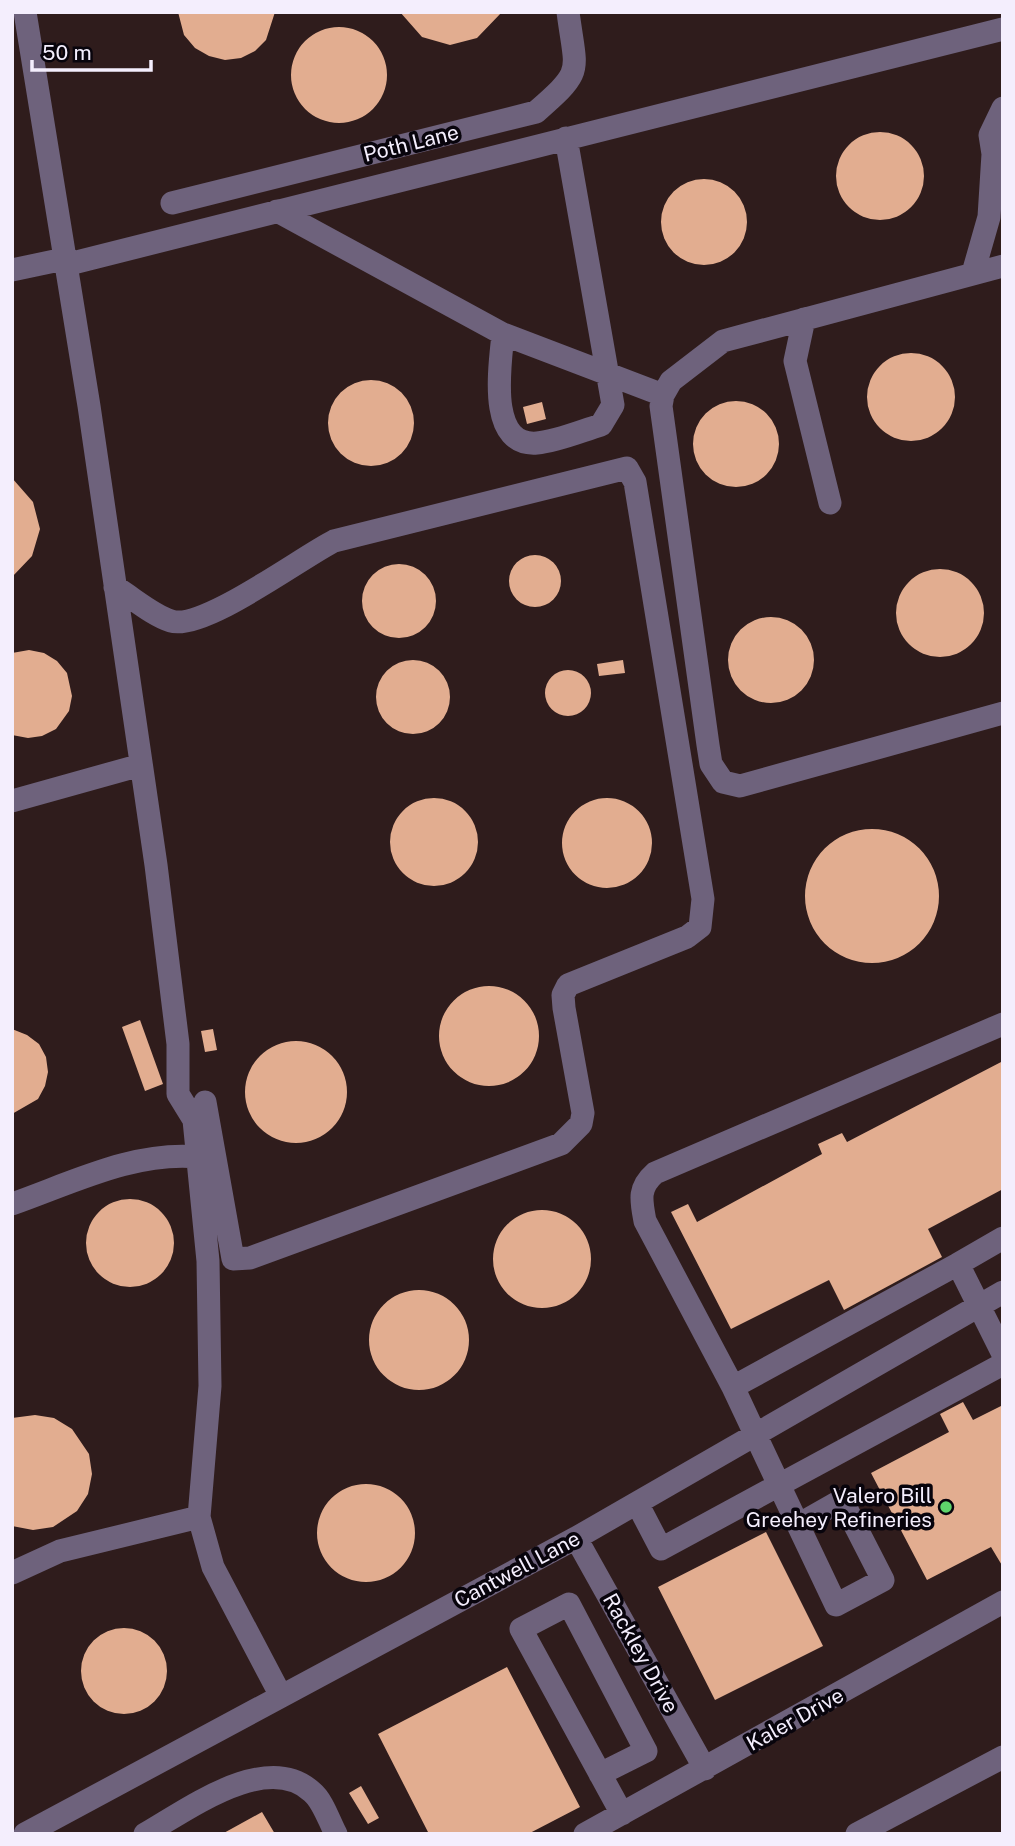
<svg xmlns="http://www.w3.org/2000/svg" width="1015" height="1846" font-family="'Public Sans',sans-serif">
	<rect width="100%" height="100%" fill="#20152b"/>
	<path fill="#2f1c1c" d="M12 12H1003V1834H12Z"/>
	<path fill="#e2ad90" d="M178 12H275L266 40 255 51 241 58 225 60 209 56 195 48 184 35Z
		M400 12H502L477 38 450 45 422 37Z
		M291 75a48 48 0 1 1 96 0a48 48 0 1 1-96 0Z
		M836 176a44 44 0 1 1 88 0a44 44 0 1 1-88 0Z
		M661 222a43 43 0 1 1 86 0a43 43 0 1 1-86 0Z
		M867 397a44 44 0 1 1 88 0a44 44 0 1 1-88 0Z
		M328 423a43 43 0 1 1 86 0a43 43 0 1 1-86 0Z
		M693 444a43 43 0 1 1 86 0a43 43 0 1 1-86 0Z
		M542 402 546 419 527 424 523 407Z
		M12 478 33 502 40 529 32 556 12 577Z
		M509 581a26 26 0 1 1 52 0a26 26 0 1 1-52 0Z
		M362 601a37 37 0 1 1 74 0a37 37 0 1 1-74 0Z
		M896 613a44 44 0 1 1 88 0a44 44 0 1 1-88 0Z
		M728 660a43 43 0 1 1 86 0a43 43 0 1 1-86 0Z
		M29 650 44 653 57 661 67 673 72 696 69 711 56 729 42 736 28 738 12 735V653Z
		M376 697a37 37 0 1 1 74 0a37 37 0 1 1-74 0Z
		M623 660 625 673 599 676 597 664Z
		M545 693a23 23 0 1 1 46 0a23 23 0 1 1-46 0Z
		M562 843a45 45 0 1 1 90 0a45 45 0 1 1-90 0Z
		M390 842a44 44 0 1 1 88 0a44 44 0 1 1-88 0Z
		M805 896a67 67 0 1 1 134 0a67 67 0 1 1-134 0Z
		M439 1036a50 50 0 1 1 100 0a50 50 0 1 1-100 0Z
		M140 1020 163 1084 145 1091 122 1027Z
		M12 1029 27 1035 39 1044 46 1057 48 1072 45 1086 38 1099 12 1114Z
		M213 1029 217 1050 205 1052 201 1031Z
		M245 1092a51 51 0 1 1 102 0a51 51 0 1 1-102 0Z
		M1003 1061V1189L928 1229 942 1257 844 1310 829 1280 731 1329 671 1212 688 1204 697 1222 822 1154 818 1144 842 1133 847 1142Z
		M86 1243a44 44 0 1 1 88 0a44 44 0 1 1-88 0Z
		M493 1259a49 49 0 1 1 98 0a49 49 0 1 1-98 0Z
		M369 1340a50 50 0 1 1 100 0a50 50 0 1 1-100 0Z
		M963 1402 973 1420 1003 1405V1567L991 1547 927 1580 871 1473 949 1432 940 1414Z
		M35 1415 54 1418 72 1429 89 1454 92 1474 88 1494 77 1511 53 1527 33 1530 12 1526V1418Z
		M317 1533a49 49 0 1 1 98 0a49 49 0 1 1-98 0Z
		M766 1532 823 1646 715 1700 658 1587Z
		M81 1671a43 43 0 1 1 86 0a43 43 0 1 1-86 0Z
		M507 1667 580 1807 528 1834H429L378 1734Z
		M361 1786 379 1818 368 1824 349 1793Z
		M262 1812 275 1834H222Z"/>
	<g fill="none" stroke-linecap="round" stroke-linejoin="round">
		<path stroke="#6e627c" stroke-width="23" d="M25 12 89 406 156 865 178 1044V1094L194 1120 208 1261 210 1386 199 1517 213 1567 281 1696
			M172 203 536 112C585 69 576 74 568 12
			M277 211 503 334C500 366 487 447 537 443 558 441 581 431 601 425L613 405 566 138
			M65 265 1003 29
			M1003 266 723 341 671 381 663 395 661 406 708 745 711 764 723 782 740 786 1003 713
			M12 270 64 259
			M973 273 989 217 993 154 990 135 1003 108
			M804 319 795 361 830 503
			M503 334 663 395
			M115 587C132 597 152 615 171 621 203 631 302 557 334 541L627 468 635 482 703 899 700 927 687 937 568 985 563 995 564 1008 583 1113 581 1124 561 1144 250 1258 233 1259 205 1102
			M12 801 141 765
			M12 1204C72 1183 134 1151 198 1157
			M958 1264 1003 1238
			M1003 1354 958 1264 733 1387 779 1485 1003 1364
			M733 1387 645 1221C641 1200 638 1188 655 1173L1003 1024
			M637 1503 661 1549 779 1485 836 1605 883 1580 842 1500 798 1525
			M576 1538 705 1769
			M12 1573 60 1551 199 1517
			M600 1774 646 1751 569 1604 521 1629 622 1814
			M25 1834 576 1538 1003 1292
			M145 1834C187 1810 267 1750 312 1792 323 1801 329 1821 336 1834
			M585 1834 1003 1602
			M857 1834 1003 1757"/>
	</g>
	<circle fill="#5fd56b" stroke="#08040c" stroke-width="2.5" cx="946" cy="1507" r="7"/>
	<g text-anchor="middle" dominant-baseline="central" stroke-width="7" stroke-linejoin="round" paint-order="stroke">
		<g font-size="21" fill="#f4eefd" stroke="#08040c">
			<text transform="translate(411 143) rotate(-14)">Poth Lane</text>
			<text transform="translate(517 1569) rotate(-28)">Cantwell Lane</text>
			<text transform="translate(641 1653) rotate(61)">Rackley Drive</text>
			<text transform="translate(795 1719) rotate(-29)">Kaler Drive</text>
		</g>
		<g font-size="21" fill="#f4eefd" stroke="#08040c" text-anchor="end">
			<text x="932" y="1495">Valero Bill<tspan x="932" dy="24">Greehey Refineries</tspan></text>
		</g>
	</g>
	<rect width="1015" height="1846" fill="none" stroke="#f4eefd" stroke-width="28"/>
	<path d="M32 60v10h119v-10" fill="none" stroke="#f4eefd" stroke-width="3.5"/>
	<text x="42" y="60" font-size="21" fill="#f4eefd" stroke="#08040c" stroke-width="5" paint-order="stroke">50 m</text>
</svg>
